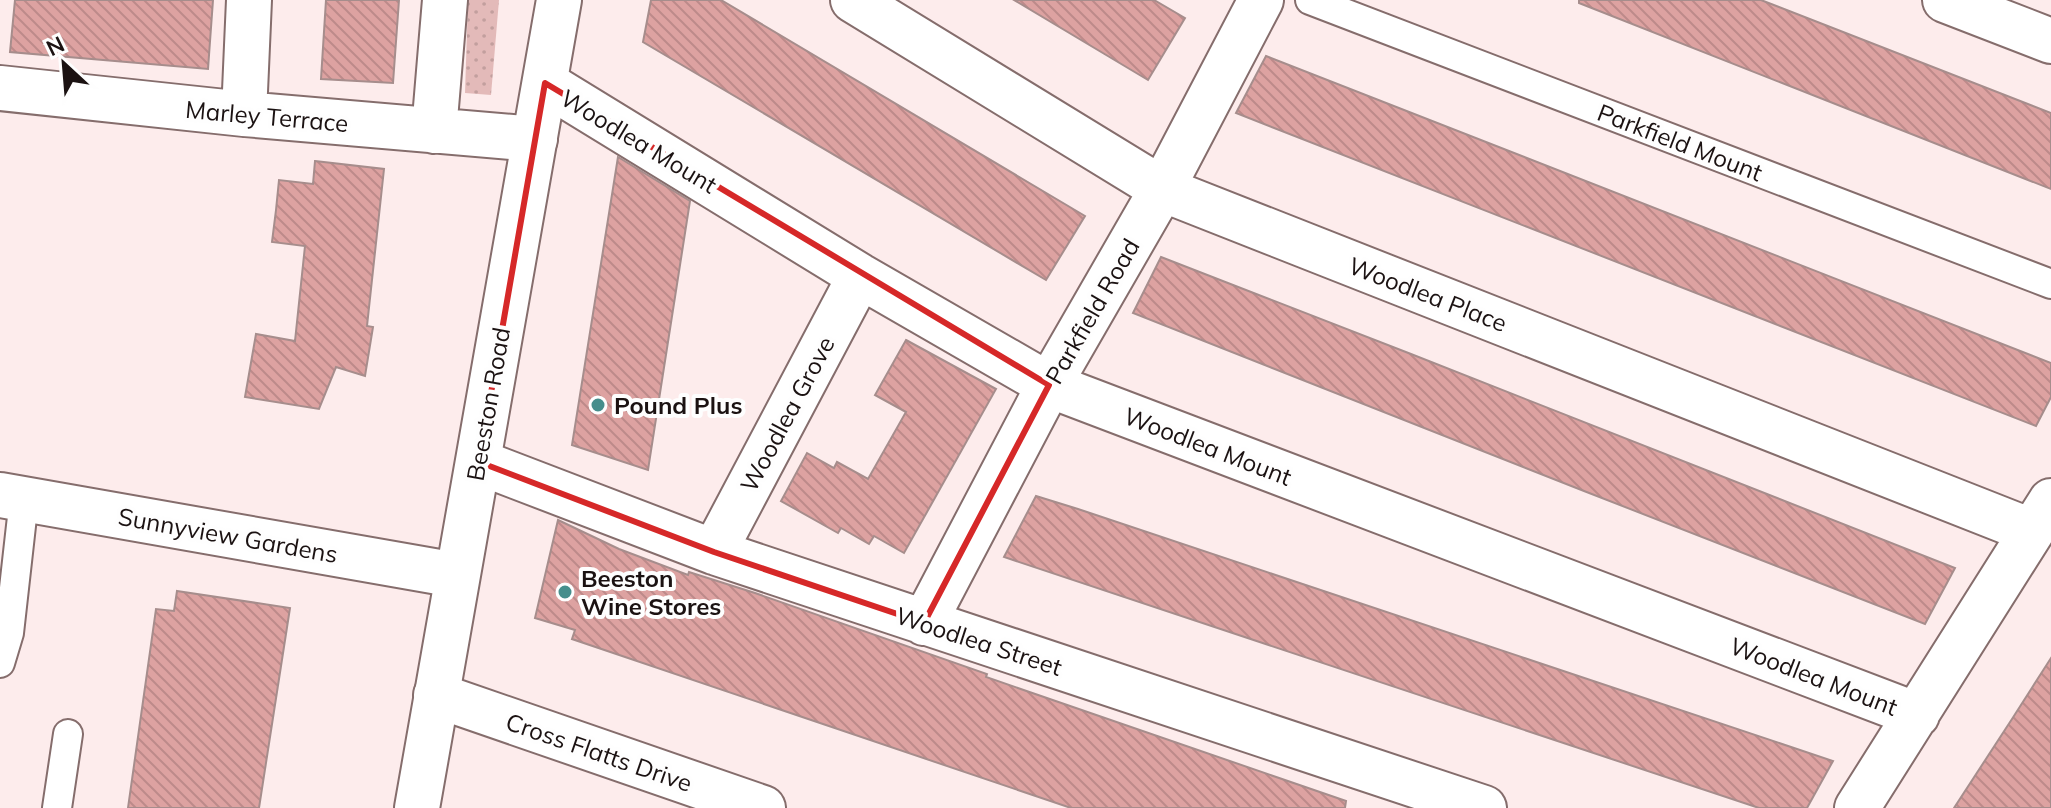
<svg xmlns="http://www.w3.org/2000/svg" width="2051" height="808" font-family="Mulish,sans-serif">
	<defs>
		<pattern id="grass-dots" width="8" height="8" patternUnits="userSpaceOnUse" patternTransform="scale(2)"><rect width="8" height="8" fill="#e3bab9"/><path d="M2 2h.1M6 6h.1" fill="none" stroke="#c29f9e" stroke-width="1.8" stroke-linecap="round"/></pattern>
		<pattern id="building-back-hatch" width="6" height="6" patternUnits="userSpaceOnUse" patternTransform="scale(2)"><rect width="6" height="6" fill="#dda2a1"/><path d="M-1 5l2 2M0 0l6 6M5-1l2 2" fill="none" stroke="#bd8a8a"/></pattern>
	</defs>
	<rect width="100%" height="100%" fill="#fdecec"/>
	<path fill="url(#grass-dots)" d="M468 0H499L491 95 465 93Z"/>
	<path fill="url(#building-back-hatch)" stroke="#a68d8c" stroke-width="2" d="M15 0H213L208 69 10 52Z
		M326 0H399L393 83 321 79Z
		M651 0H721L1085 216 1046 280 643 42Z
		M1014 0H1154L1185 18 1148 80Z
		M1579 0H1761L2051 113V189L1579 3Z
		M1266 56 2051 363V397L2036 426 1236 113Z
		M618 157 690 201 648 470 572 445Z
		M315 161 384 169 367 326 373 327 365 376 336 367 319 409 245 397 256 334 295 341 305 246 272 242 276 210 279 180 313 184Z
		M1161 257 1411 354 1955 568 1925 624 1584 491 1133 313Z
		M906 340 996 389 904 553 874 536 869 544 841 528 838 533 781 501 807 453 834 468 837 462 868 479 906 412 875 395Z
		M1036 496 1078 509 1833 761 1807 808H1759L1004 557Z
		M558 520 619 549 688 575 689 572 755 593 987 674 986 677 1346 801 1345 808H1071L572 639 575 630 535 618Z
		M177 591 290 608 259 808H128L156 609 174 611Z
		M2051 658V808H1954L2012 719Z"/>
	<g fill="none" stroke-linecap="round" stroke-linejoin="round">
		<g stroke="#856d6c" stroke-width="32">
			<path id="service" d="M1310 0 2051 284
				M0 663 9 633 24 499
				M57 808 68 734"/>
		</g>
		<g stroke="#856d6c" stroke-width="48">
			<path id="minor" d="M853 0 1162 189 2031 531
				M1945 0 2051 41
				M545 83 860 276 1049 385 1917 715
				M0 88 244 114 535 139
				M244 114 249 0
				M434 131 445 0
				M479 462 714 552 1484 808
				M0 495 456 575
				M714 552 860 276
				M924 623 1049 385 1162 189 1261 0
				M436 695 763 808
				M1857 808 2051 501"/>
		</g>
		<g stroke="#856d6c" stroke-width="48">
			<path id="tertiary" d="M417 808 559 0"/>
		</g>
		<use href="#service" stroke="#fff" stroke-width="28"/>
		<use href="#minor" stroke="#fff" stroke-width="44"/>
		<use href="#tertiary" stroke="#fff" stroke-width="44"/>
	</g>
	<path fill="none" stroke="#d62828" stroke-width="6" stroke-linejoin="round" d="M545 83 1049 385 924 623 714 552 479 462Z"/>
	<g fill="#468e8c" stroke="#fefefe" stroke-width="3">
		<circle cx="598" cy="405" r="8"/>
		<circle cx="565" cy="592" r="8"/>
	</g>
	<g text-anchor="middle" dominant-baseline="central" stroke-width="8" stroke-linejoin="round" paint-order="stroke">
		<g font-size="24" fill="#1b1212" stroke="#fefefe">
			<text transform="translate(267 116) rotate(5)">Marley Terrace</text>
			<text transform="translate(639 141) rotate(31)">Woodlea Mount</text>
			<text transform="translate(1680 142) rotate(21)">Parkfield Mount</text>
			<text transform="translate(1428 294) rotate(21)">Woodlea Place</text>
			<text transform="translate(1092 311) rotate(-60)">Parkfield Road</text>
			<text transform="translate(488 404) rotate(-80)">Beeston Road</text>
			<text transform="translate(787 414) rotate(-62)">Woodlea Grove</text>
			<text transform="translate(1208 446) rotate(21)">Woodlea Mount</text>
			<text transform="translate(228 535) rotate(10)">Sunnyview Gardens</text>
			<text transform="translate(979 641) rotate(18)">Woodlea Street</text>
			<text transform="translate(1814 676) rotate(21)">Woodlea Mount</text>
			<text transform="translate(599 752) rotate(19)">Cross Flatts Drive</text>
		</g>
		<g font-size="24" font-weight="bold" fill="#1b1212" stroke="#fefefe" text-anchor="start">
			<text x="614" y="405">Pound Plus</text>
			<text x="581" y="578">Beeston<tspan x="581" dy="28">Wine Stores</tspan></text>
		</g>
	</g>
	<g transform="translate(64 64) rotate(334)" stroke="#fefefe" stroke-width="6" paint-order="stroke">
	<path d="M0-6L14 30L0 20L-14 30Z" fill="#1b1212"/>
	<text y="-12" font-size="22" font-weight="bold" text-anchor="middle" fill="#1b1212">N</text>
	</g>
</svg>
